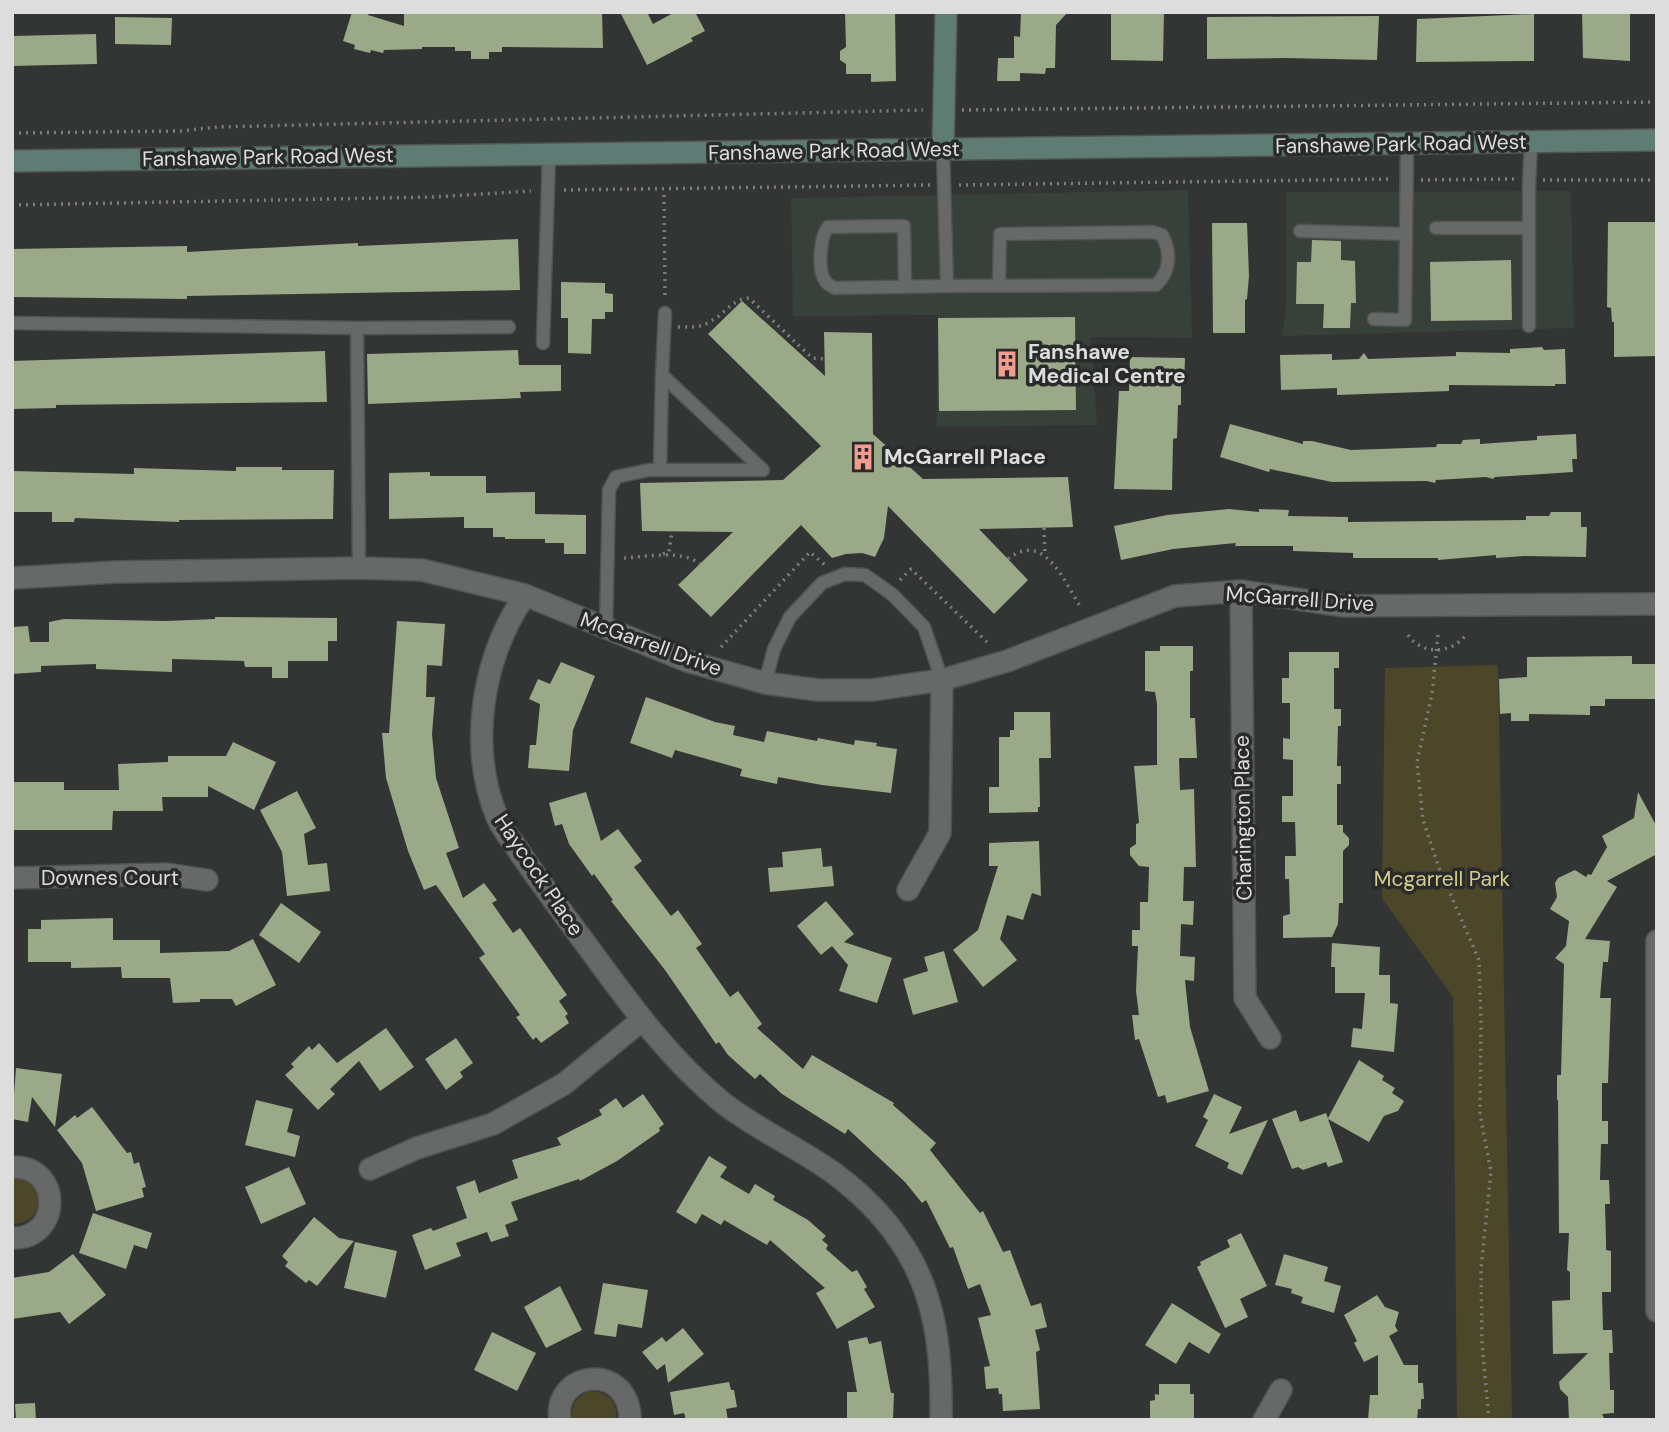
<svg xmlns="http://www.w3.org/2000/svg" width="1669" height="1432" font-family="'DM Sans',sans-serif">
	<rect width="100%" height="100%" fill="#323533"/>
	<path fill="#38403a" d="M1188 190 1192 338 1091 337 1097 425 937 427 938 315 793 316 791 198Z
		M1571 191 1574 328 1282 336 1286 308V192Z"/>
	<path fill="#4b4728" d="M1498 665 1512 1420H1457L1453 997 1382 898 1385 668Z
		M12 1178C47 1178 48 1224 12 1224Z
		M592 1391C609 1393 618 1403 616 1420H571L574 1402 585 1393Z"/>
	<path fill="#9aa987" d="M352 12H369L368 15 404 26V12H602L603 48 502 47V52H489V59H471V51H455V47H422V49L384 50 383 53 371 50 370 53 354 49 355 45 343 41Z
		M620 12H647L653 24 675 12H695L705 31 691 38 693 41 647 65Z
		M845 12H895L896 81 871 82V74H846V64L840 60V51L846 47Z
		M1021 12H1068L1056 25 1055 68H1046L1045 74 1020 73V81H997L998 58H1014V36L1020 37Z
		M1111 12H1164L1163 61 1111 60Z
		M1582 12H1630V61L1583 58Z
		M1534 14V61L1416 62 1417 19Z
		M1379 16 1377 60 1284 58 1207 59V17Z
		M115 17 172 18 171 45 115 44Z
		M96 34 97 64 12 66V36Z
		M1608 222H1657V356L1614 357V322H1612L1611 308 1607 307Z
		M1212 223H1247L1249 276 1247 299 1245 300V333H1213Z
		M518 239 520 290 187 296V299L12 297V249L187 246V252L358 243V246Z
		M1312 240 1341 241V260L1355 261 1356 303H1351L1350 328H1323L1324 304H1296L1297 262H1311Z
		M1511 260 1512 320 1431 321 1430 262Z
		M561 282 605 283V293L613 294V312H605V319H592L591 354 568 353V318H561Z
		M742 301 825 376 824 332 872 333 873 434 923 479 1068 477 1073 527 979 529 1028 580 994 614 888 506 884 538 875 557 862 553 846 554 832 558 801 525 711 617 678 585 733 532 642 531 640 483 783 480 821 446 708 334Z
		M1075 317 1076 410 939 411 938 318Z
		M1542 347 1544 350 1565 349 1566 384H1555V386L1449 385V391L1337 395V388L1281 390 1280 355 1332 354V360L1359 359 1364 353 1368 359 1395 358 1456 356V352L1510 353V349Z
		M518 350 519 365H561V391L520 392 521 398 368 404 367 354Z
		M325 351 327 402 56 405V408L12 409V361Z
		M1130 357 1185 358 1184 385H1181V405H1178L1177 438 1173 439 1172 490 1114 489 1119 391H1129Z
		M1230 424 1303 444V441H1312L1351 450 1436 447 1437 444H1461L1463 440 1480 439V444L1537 440V436L1576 434 1577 459H1572L1573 472 1495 477 1493 479 1486 477 1436 480 1435 483 1427 481 1332 482 1270 469 1269 472 1220 457Z
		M236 467H282V470H334L333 519 179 520V522L75 518 74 522H52V512H12V471L134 474V468L236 471Z
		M430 472V476H486V493L535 492V514L586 515V554H564V543H545V539H505V537H493V528H464V517L389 519V473Z
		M1229 509 1259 512V509L1289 510 1288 516 1348 517V522L1526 520V516H1549L1551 512H1581V527H1587L1586 557 1524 556 1496 558V555L1438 560V558H1353V553L1293 551V546H1235L1236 543 1173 549 1121 560 1114 526 1167 515Z
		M215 617 337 618V641H328V661H288V678H272V667H245L244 661 172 659V672L96 669V664L41 666V672L12 674V627L28 626 30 642H49V622L64 619 166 621 215 619Z
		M397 621 445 624 442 666 427 665 426 697H435L432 734 436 778 459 848 446 853 463 898 484 883 497 900 492 903 513 933 520 928 567 995 559 1001 568 1014 565 1016 569 1023 541 1043 536 1037 533 1040 516 1017 520 1015 479 958 485 954 436 885 424 890 408 851 386 778 382 733H389Z
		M1160 646H1193V671H1190V718H1195L1197 758H1179L1180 790 1194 789 1196 867H1184L1183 901H1194L1193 925 1181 924 1180 956 1195 957 1194 981 1185 980 1190 1027 1209 1091 1167 1103 1165 1095 1158 1097 1139 1039 1135 1040 1132 1015H1139L1136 991 1138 946H1132V930H1140V902H1148L1149 867 1139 866 1130 855V848L1136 844V824L1139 823 1134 766 1157 765V704L1155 692 1145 691V651H1160Z
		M1289 652H1339V668H1334V709H1341V726H1338L1337 766H1341V784H1337V825H1343V832L1349 838V845L1343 851V903H1339L1338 924 1332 937 1283 938V916L1290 914 1289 879H1285V856H1296L1295 822H1282V796H1293V760L1283 759V738L1290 739V703H1282V678H1289Z
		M1632 656V664H1657V699H1605V706H1590V715L1529 714V721H1511V713L1500 714 1499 679 1527 677V657Z
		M561 662 595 676 573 730 569 771 528 768 530 745H536L540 704 529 699 538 679 550 684Z
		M646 697 715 722 735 726 733 735 764 742 767 731 817 741 818 738 854 745 855 740 877 743 876 746 897 749 891 793 822 785 778 777 777 784 740 776 742 769 675 750 672 758 630 743Z
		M1014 712H1050L1051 758H1039L1040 807H1038V812L989 813V787H999V737H1010V730H1014Z
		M233 742 276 762 254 810 208 786V797H162L163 811H113L112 830H12V782H64V790H119L118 764 168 762V756H226Z
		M297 791 316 828 304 834 308 865 327 863 330 891 287 896 282 852 260 810Z
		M586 792 601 841 618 829 642 861 634 867 671 916 678 910 702 944 696 948 730 997 738 991 762 1024 757 1028 803 1069 812 1055 894 1103 893 1105 936 1143 930 1150 980 1213 983 1211 1003 1252 1010 1250 1031 1306 1041 1303 1047 1327 1035 1330 1040 1350 1036 1352 1040 1409 1003 1411 1002 1394H999L998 1388 986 1389 984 1367 990 1366 978 1318 991 1315 980 1284 968 1289 953 1247 950 1248 926 1200 922 1203 905 1182 848 1129 845 1134 782 1094 760 1074 755 1079 728 1055 719 1042 716 1044 665 970 611 901 613 900 594 874 592 876 569 844 562 824 555 826 549 803Z
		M1638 792 1657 827V854L1607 881 1617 887 1585 939 1610 941 1608 962H1603L1600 998H1611L1608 1083H1602V1121H1608V1144H1601L1600 1180H1609L1610 1204H1605L1606 1242V1250L1611 1251V1292H1602L1603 1330H1612L1613 1353H1609L1610 1390H1614V1413L1602 1414 1605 1420H1569L1568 1397 1560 1389 1559 1382 1588 1353 1553 1354 1552 1301 1570 1300V1272L1567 1270 1569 1233H1559L1558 1100H1557V1075H1561L1564 964 1555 958 1566 946 1569 921 1550 909 1557 897 1555 883 1558 878 1575 870 1586 877 1588 874 1591 875 1607 847 1602 836 1634 818Z
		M1039 841 1041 896 1032 893 1023 920 1007 915 1000 939 1017 960 983 987 953 950 978 930 998 866H989V843Z
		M821 848 823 867 832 866 834 886 770 892 768 868 783 867 782 852Z
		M826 901 854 934 844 942 892 958 877 1003 839 991 848 965 832 946 821 955 797 926Z
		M281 903 321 932 299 963 259 935Z
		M113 918V940H160V953L229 951 253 939 276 985 236 1006 232 999H200V1002L173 1003 170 978H122L121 967 71 968V962H28V929H41V920Z
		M1332 943 1380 947 1379 975H1390V1003L1398 1004 1394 1052 1351 1047 1353 1028 1362 1029 1365 993H1335V967H1331Z
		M944 951 958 1002 913 1015 903 979 928 971 924 957Z
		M386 1028 414 1067 380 1091 359 1061 330 1089 335 1094 318 1110 285 1075 294 1067 291 1064 309 1046 312 1050 319 1043 337 1063Z
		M456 1038 473 1063 460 1072 463 1077 446 1090 425 1059Z
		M1359 1060 1384 1076 1382 1080 1395 1088 1392 1093 1404 1101 1398 1111 1384 1116 1369 1142 1328 1119 1343 1162 1328 1167 1326 1162 1303 1170 1298 1167 1292 1169 1272 1119 1296 1110 1300 1122 1326 1113 1328 1118Z
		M16 1068 62 1074 55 1127 32 1097 28 1122 12 1119Z
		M643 1094 664 1124 659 1128 660 1131 617 1161 580 1181 579 1179 511 1202 518 1220 505 1225 509 1236 491 1242 487 1232 456 1243 461 1256 425 1270 412 1235 431 1228 433 1231 467 1218 456 1187 475 1180 479 1193 518 1178 512 1160 561 1145 557 1138 602 1115 599 1110 616 1098 623 1108Z
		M1214 1094 1242 1107 1229 1134 1268 1120 1242 1175 1227 1168 1229 1163 1195 1146 1208 1120 1203 1117Z
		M256 1100 293 1109 287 1132 300 1136 295 1157 245 1145Z
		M92 1107 127 1153 131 1152 134 1164 139 1162 146 1187 142 1188 144 1197 96 1211 82 1163 57 1130 75 1115 77 1118Z
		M709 1156 727 1167 720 1177 749 1194 755 1184 775 1196 773 1200 808 1220 826 1236 822 1240 828 1245 826 1249 852 1272 857 1270 867 1287 864 1289 875 1307 837 1329 816 1293 825 1288 770 1240 767 1245 724 1220 721 1225 702 1214 696 1224 676 1212Z
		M289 1167 306 1204 261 1224 245 1187Z
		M93 1213 152 1233 147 1249 134 1245 126 1269 79 1253Z
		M314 1217 339 1238 354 1241 317 1286 309 1280 306 1283 285 1266 288 1262 282 1256Z
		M1241 1233 1267 1286 1240 1299 1248 1317 1225 1328 1197 1267 1201 1265 1200 1262 1230 1247 1227 1240Z
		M355 1242 397 1251 386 1298 344 1288Z
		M73 1254 106 1295 69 1324 60 1312 12 1319V1278L49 1272Z
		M1284 1254 1328 1267 1324 1281 1341 1286 1334 1313 1301 1303 1303 1297 1291 1293 1292 1289 1275 1285Z
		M603 1283 648 1290 642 1328 618 1324 616 1337 594 1334Z
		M560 1286 582 1330 546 1348 524 1307Z
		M1377 1295 1385 1307 1399 1312 1395 1326 1398 1331 1389 1336 1404 1365H1418V1383H1423L1424 1399H1421V1409H1418L1417 1420H1368L1370 1395H1378V1355L1364 1362 1354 1343 1357 1341 1344 1315Z
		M1172 1303 1221 1334 1209 1354 1189 1342 1176 1364 1145 1345Z
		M683 1328 704 1354 668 1383 665 1364 657 1370 642 1352 662 1337 666 1342Z
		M492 1332 536 1353 517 1391 474 1370Z
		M867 1337 869 1344 881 1341 891 1393H894L893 1420H847V1392H857L848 1341Z
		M729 1382 731 1390H734L737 1407 726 1409 728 1420H686L684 1413 674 1415 670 1392Z
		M1159 1384H1190V1394H1194V1420L1150 1419V1401L1155 1400V1394L1159 1395Z
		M35 1403 36 1420H16L15 1404Z"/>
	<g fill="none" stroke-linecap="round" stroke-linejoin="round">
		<g stroke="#505351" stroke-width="15">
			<path id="lane" d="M943 149 947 286 1156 285C1171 271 1171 252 1162 235L1153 232 1000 234 999 286
				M1436 228H1529
				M1300 231 1405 234
				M905 287 904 226 828 227C820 237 817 272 826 282 827 284 833 287 835 288L947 286
				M1374 319 1405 320 1407 144
				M12 323 357 328 509 327
				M1529 326V186L1531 142
				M357 328 359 568
				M543 343 549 154
				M660 470 662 375
				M606 628 609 490 616 477 649 470H763L662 375 665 313
				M765 683 774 649 790 617 822 583 845 574 865 575 893 595 924 627 942 680"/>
		</g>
		<g stroke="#505351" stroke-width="24">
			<path id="street" d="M12 578 116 572 359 568 422 570 525 595 687 661 765 683 818 690H872L942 680 1007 661 1175 596 1241 591 1344 606 1657 604
				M1241 591 1245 998 1270 1038
				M525 595C482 658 468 746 497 817 502 830 513 841 520 853 542 885 565 916 588 947 629 1003 669 1059 723 1103 759 1131 800 1148 835 1174 859 1192 881 1213 898 1238 937 1292 942 1356 941 1420
				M12 878 166 874 207 880
				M908 890 940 833 942 680
				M1657 941V1311
				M12 1167C63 1165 62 1240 12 1238
				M370 1169 417 1148 493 1124 564 1084 642 1020
				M560 1420C552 1370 630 1361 630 1420
				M1264 1420 1281 1390"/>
		</g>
		<g stroke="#505351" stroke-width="24">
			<path id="secondary" d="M943 149 946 12
				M12 161 1657 140"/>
		</g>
		<path stroke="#7c7e7d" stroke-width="3.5" stroke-dasharray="2 5" stroke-linecap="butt" d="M962 110 1657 102
			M12 133 181 131 217 127 923 110
			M1421 180 1515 179
			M1543 180H1657
			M959 185 1392 179
			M564 190 930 185
			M664 195 665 298
			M12 205 434 197 531 191
			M678 327C690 327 701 328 711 321 726 313 731 300 749 298L812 358 825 359
			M1044 528 1045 555
			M663 554 669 552 672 531
			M624 558C646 557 682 549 700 564
			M1008 559C1044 530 1064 581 1080 606
			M900 580 911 569 987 642
			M1408 635C1423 656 1451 654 1467 634
			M1438 635 1432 694 1417 762 1423 820 1439 868 1479 960 1481 1024 1480 1114 1491 1172 1481 1268 1482 1344 1489 1420
			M721 647 810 552 826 566"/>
		<use href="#lane" stroke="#666967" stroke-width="12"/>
		<use href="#street" stroke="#666967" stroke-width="21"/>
		<use href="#secondary" stroke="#5e7c74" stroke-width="21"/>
	</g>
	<defs>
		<g id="building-bare" transform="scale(2.1)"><path d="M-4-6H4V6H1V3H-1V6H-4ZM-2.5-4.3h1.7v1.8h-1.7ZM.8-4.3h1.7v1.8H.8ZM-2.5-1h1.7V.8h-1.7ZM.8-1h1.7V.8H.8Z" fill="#f59c90" stroke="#282b29" stroke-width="2.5" paint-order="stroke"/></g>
	</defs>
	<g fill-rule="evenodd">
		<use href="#building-bare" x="1007" y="364"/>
		<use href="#building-bare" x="863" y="457"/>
	</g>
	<g text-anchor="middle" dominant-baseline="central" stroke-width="7" stroke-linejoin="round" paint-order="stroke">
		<g font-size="21" fill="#dcdddc" stroke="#282b29">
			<text transform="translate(1401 144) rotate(-1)">Fanshawe Park Road West</text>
			<text transform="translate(834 151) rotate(-1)">Fanshawe Park Road West</text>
			<text transform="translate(268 157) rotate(-1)">Fanshawe Park Road West</text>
			<text transform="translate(1300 599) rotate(4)">McGarrell Drive</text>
			<text transform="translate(651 644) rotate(20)">McGarrell Drive</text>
			<text transform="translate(1243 818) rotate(-91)">Charington Place</text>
			<text transform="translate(539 875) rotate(56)">Haycock Place</text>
			<text x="110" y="878">Downes Court</text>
		</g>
		<g font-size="21" font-weight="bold" fill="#dcdddc" stroke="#282b29" text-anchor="start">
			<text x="1028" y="352">Fanshawe<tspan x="1028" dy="24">Medical Centre</tspan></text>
			<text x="884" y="457">McGarrell Place</text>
		</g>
		<g font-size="21" fill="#d3cc8e" stroke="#282b29">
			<text x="1442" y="879">Mcgarrell Park</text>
		</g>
	</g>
	<rect width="1669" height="1432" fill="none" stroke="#dcdddc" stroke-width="28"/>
</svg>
